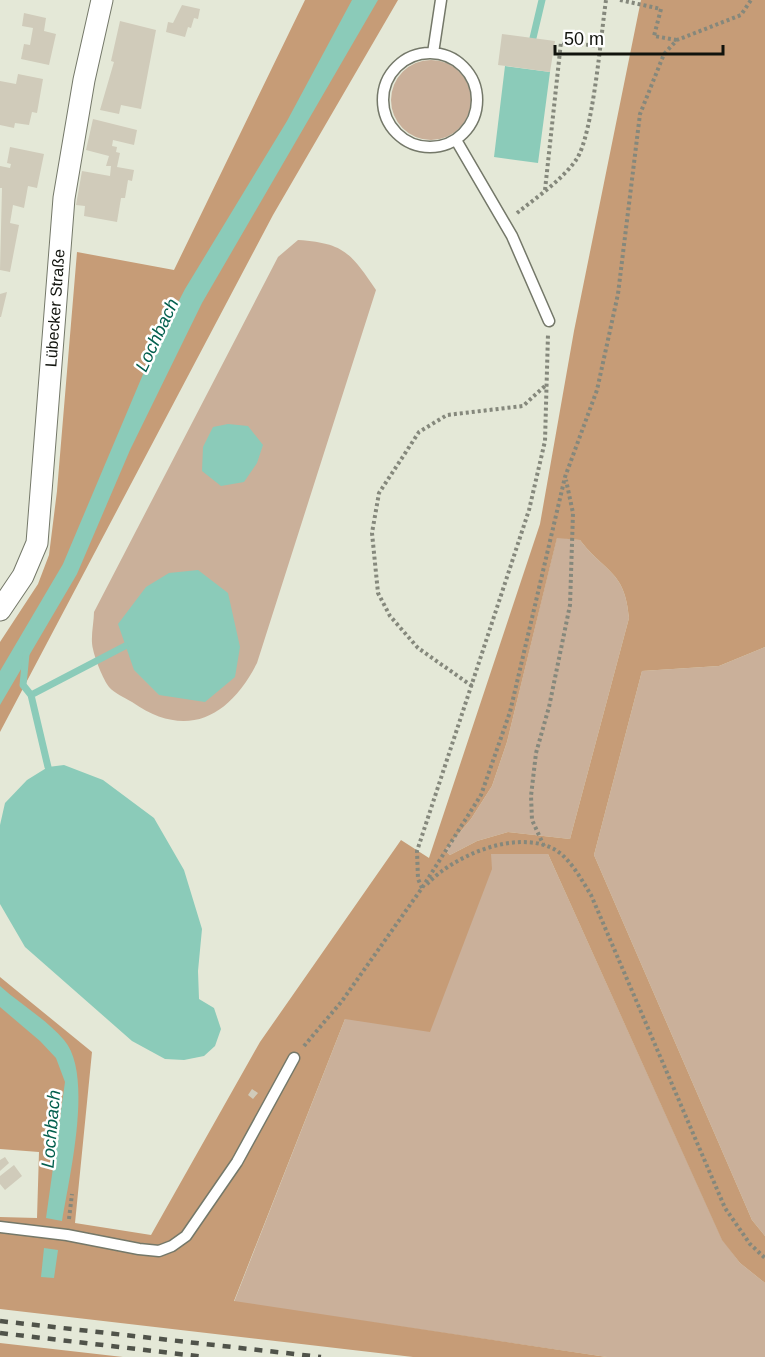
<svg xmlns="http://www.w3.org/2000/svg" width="765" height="1357" font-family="Arial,sans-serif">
	<rect width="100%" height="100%" fill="#e4e8d7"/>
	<path fill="#cab09a" d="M391 100a40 40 0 1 1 80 0a40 40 0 1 1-80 0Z
		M298 240C344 243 351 253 376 290L257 663C229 718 186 740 132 702 125 698 114 693 109 687 103 679 95 659 93 649 90 638 94 623 94 612L278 257Z
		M557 537 580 540C605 573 625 570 629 618L570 839 508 832 477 841 450 855 445 850 471 819 492 786 507 742Z
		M765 647V1236L752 1220 594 855 642 671 719 666Z
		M491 854H548L722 1239 740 1263 765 1283V1357H607L234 1302 345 1019Z"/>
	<path fill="#c69c77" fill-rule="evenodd" d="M305 0H398L273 215 0 732V642L38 584 49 555 57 491 77 252 174 270Z
		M641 0H765V647L719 666 642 671 594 855 752 1220 765 1236V1283L740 1263 722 1240 548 854H491L492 869 430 1032 345 1019 234 1301 607 1357H413L0 1309V1217L37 1218 39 1152 0 1149V977L92 1052 75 1223 151 1235 260 1042 401 840 429 858 540 524 574 331ZM557 538 580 540C605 573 625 570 629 618L570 839 508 832 477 841 450 855 445 850 471 819 492 786 507 742Z
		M0 1343 123 1357H0Z"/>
	<path fill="#8bcbb9" d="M352 0H378L202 303 130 450 77 574 0 705V671L63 564 152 353 185 289 287 121Z
		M505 66 550 72 538 163 494 157Z
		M228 424 248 426 263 445 257 463 244 482 221 486 202 471 203 447 213 427Z
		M198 570 228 593 240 647 235 677 205 702 159 695 134 670 118 624 146 587 169 573Z
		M64 765 103 780 154 818 184 870 202 929 198 971 199 999 214 1008 221 1029 215 1046 204 1056 184 1060 165 1059 132 1041 25 947 0 904V825L5 803 27 780 48 767Z
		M0 986C20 1004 46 1019 64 1040 94 1074 69 1178 62 1221L46 1218 65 1082 56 1058 40 1041 0 1007Z
		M44 1248 58 1250 54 1278 41 1277Z"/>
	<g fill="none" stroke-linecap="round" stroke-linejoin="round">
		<path stroke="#8bcbb9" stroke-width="7" d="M533 38 542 0
			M26 654 23 685 31 695 48 767
			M31 695 125 646"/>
	</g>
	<path fill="#d0cbba" d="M182 5 200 9 198 19 194 18 191 28 188 27 185 37 166 32 168 22 173 23Z
		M24 13 46 18 44 31 56 34 49 65 21 59 24 44 30 45 33 28 22 26Z
		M120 21 156 30 141 109 121 105 119 114 100 110 114 62 111 61Z
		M502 34 555 41 550 72 498 65Z
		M18 74 43 79 37 113 32 112 29 125 15 123 14 128 0 125V81L16 84Z
		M93 119 137 130 134 145 113 140 112 146 117 147 116 152 120 153 117 167 134 170 132 181 128 180 125 198H121L117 222 84 216 85 206 76 205 82 171 110 176 111 166H106L109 156 86 150Z
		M10 147 44 154 37 188 28 186 24 208 13 205 10 223 19 225 10 272 0 270 2 188H0V166L10 168 11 164 7 163Z
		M7 292 1 317H0V294Z
		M252 1089 258 1093 253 1099 248 1095Z
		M5 1157 9 1163 0 1171V1160Z
		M14 1165 22 1176 5 1190 0 1184V1176Z"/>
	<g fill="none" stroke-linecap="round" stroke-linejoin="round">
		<g stroke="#747869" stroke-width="13">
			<path id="service" d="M433 53 441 0
				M383 100a47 47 0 1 1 94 0a47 47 0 1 1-94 0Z
				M456 140 512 236 549 321
				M0 1227 67 1235 139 1249 159 1251 172 1246 186 1236 237 1162 294 1058"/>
		</g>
		<g stroke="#747869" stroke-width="23">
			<path id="minor" d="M0 610 23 576 37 543 64 198 84 80 102 0"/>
		</g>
		<path stroke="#85887c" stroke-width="4" stroke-dasharray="3 3" stroke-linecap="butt" d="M620 0 661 9 654 36 677 40
			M545 190 561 42 599 46
			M517 213C537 197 561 181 576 160 593 136 601 34 606 0
			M472 686 418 648 390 616 378 593 372 533 379 493 419 432 447 415 523 406 546 385
			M544 846 532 820 531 796 536 753 549 707 570 605 573 513 566 480
			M427 884C454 856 513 830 552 848 569 856 581 879 591 895L725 1208 750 1244 765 1258
			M422 888 418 879 417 851 529 510 545 441 548 334
			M304 1046 342 1001 422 888 481 795 510 712 565 477 597 390 618 294 640 114 664 54 677 40 741 15 751 0
			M69 1219 72 1194"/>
		<use href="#service" stroke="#fff" stroke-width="10"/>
		<use href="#minor" stroke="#fff" stroke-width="21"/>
		<path stroke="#50534a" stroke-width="4.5" stroke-dasharray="8 8" stroke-linecap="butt" d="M0 1321 321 1357
			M0 1333 205 1357"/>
	</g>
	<g text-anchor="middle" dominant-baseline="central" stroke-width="5" stroke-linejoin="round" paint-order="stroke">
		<g font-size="16" fill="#11130d" stroke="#fff">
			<text transform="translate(55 308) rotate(-86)">Lübecker Straße</text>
		</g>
		<g font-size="18" font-style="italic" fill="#035f4e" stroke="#fff">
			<text transform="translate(157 335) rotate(-65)">Lochbach</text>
			<text transform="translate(51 1129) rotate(-85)">Lochbach</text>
		</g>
	</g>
	<path d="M555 45v9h168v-9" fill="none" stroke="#11130d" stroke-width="3"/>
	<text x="564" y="45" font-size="18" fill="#11130d" stroke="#ffffff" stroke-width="4.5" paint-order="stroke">50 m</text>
</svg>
